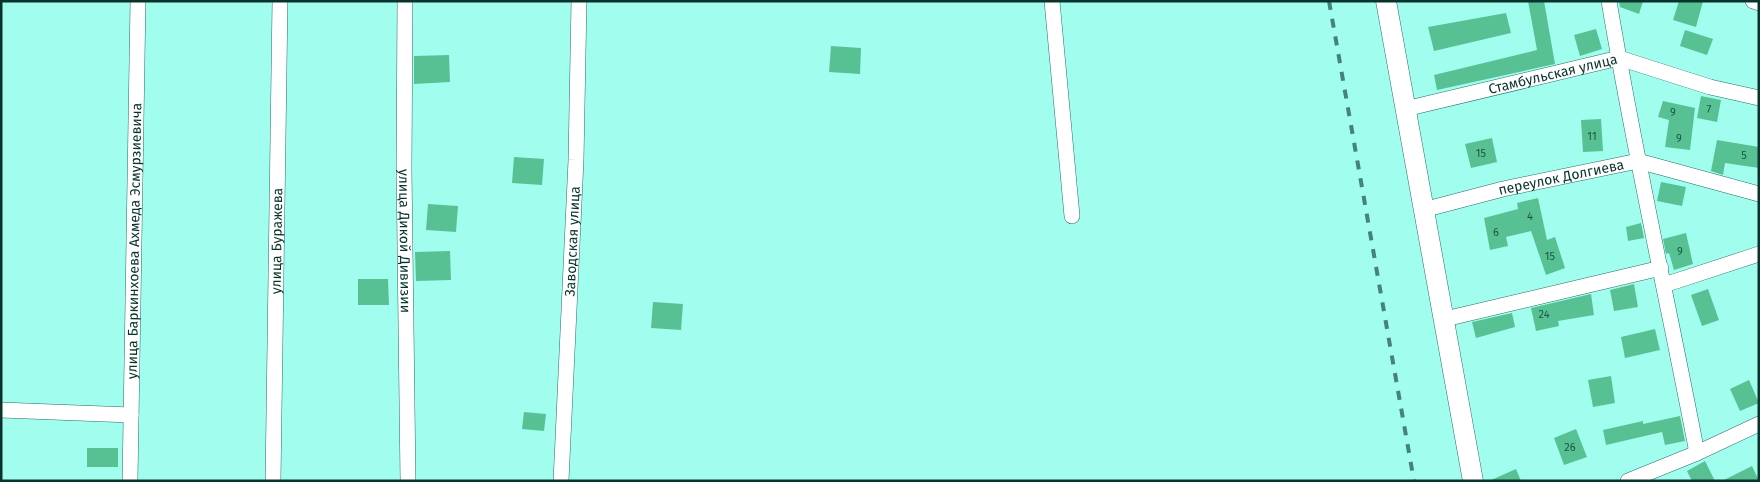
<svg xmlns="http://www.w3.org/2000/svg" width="1760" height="482" font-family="'Fira Sans',sans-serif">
	<rect width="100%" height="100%" fill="#a1fdee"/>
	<path fill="#58c193" d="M1528 1H1544L1555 64 1437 90 1434 75 1537 50Z
		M1619 1H1643L1639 14 1620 7Z
		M1679 1H1703L1696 27 1673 20Z
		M1506 13 1511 33 1434 51 1428 27Z
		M1596 29 1602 49 1580 56 1574 35Z
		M1685 30 1713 39 1707 55 1680 46Z
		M831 46 861 48 860 74 829 72Z
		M449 55 450 82 414 84V56Z
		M1701 96 1721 100 1717 122 1697 118Z
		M1663 101 1695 108 1690 150 1665 147 1669 120 1658 117Z
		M1601 119 1603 151 1583 152 1581 120Z
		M1492 138 1497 162 1471 168 1465 144Z
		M1717 140 1759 147V168L1725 163 1723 175 1711 171Z
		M514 157 544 159 542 185 512 183Z
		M1661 182 1686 187 1682 206 1657 201Z
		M1538 198 1547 240 1555 237 1565 268 1546 275 1531 231 1506 237 1508 246 1490 250 1484 218 1518 209 1517 203Z
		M428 204 458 206 456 232 426 230Z
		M1641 223 1644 238 1628 241 1626 227Z
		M1686 233 1693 264 1674 270 1669 253 1666 254 1663 239Z
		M450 251 451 280 416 281 415 252Z
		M358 279H388L389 305H358Z
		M1634 284 1638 307 1614 311 1610 290Z
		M1708 289 1719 320 1702 326 1691 295Z
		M1591 294 1594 315 1558 321 1559 326 1536 331 1531 308Z
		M653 302 683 304 681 330 651 328Z
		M1512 313 1515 327 1476 338 1472 322Z
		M1655 329 1660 350 1625 358 1621 337Z
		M1611 376 1615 403 1593 407 1588 380Z
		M1749 380 1759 403 1740 411 1730 389Z
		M524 412 546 414 544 431 522 429Z
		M1680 416 1685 441 1665 445 1662 432 1606 445 1603 430 1643 421V424Z
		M1576 429 1587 457 1564 465 1554 438Z
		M87 448H118V467H87Z
		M1705 461 1715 481H1692L1687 471Z
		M1752 466 1759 481H1722Z
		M1516 469 1521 481H1489Z"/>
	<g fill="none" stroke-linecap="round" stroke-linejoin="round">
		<g stroke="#266f65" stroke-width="16">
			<g id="street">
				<path id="s1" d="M405 1 404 169 408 481"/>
				<path d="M1052 1 1072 216"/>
				<path d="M1609 1C1634 152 1668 302 1697 453"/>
				<path d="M1753 1 1759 3"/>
				<path id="s2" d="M1405 109 1619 58 1710 87 1759 98"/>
				<path id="s3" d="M1423 210 1503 189 1638 161 1759 194"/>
				<path d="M1664 285 1759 254"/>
				<path d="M1445 319 1661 268"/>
				<path d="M1 410 131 415"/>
				<path id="s4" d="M130 481 138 1"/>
				<path id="s5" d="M273 481 280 1"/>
				<path id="s6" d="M561 481 576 160 579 1"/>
				<path d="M1628 481 1697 453 1759 424"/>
			</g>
		</g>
		<g stroke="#266f65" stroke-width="21">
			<path id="secondary" d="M1386 1 1473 481"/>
		</g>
		<use href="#street" stroke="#fff" stroke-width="15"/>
		<use href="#secondary" stroke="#fff" stroke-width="20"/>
		<path stroke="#458379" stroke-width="4" stroke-dasharray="9 9" stroke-linecap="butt" d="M1329 1 1414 481"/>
	</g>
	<g text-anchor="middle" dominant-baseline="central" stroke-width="5" stroke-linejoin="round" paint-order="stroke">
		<g font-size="11" fill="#1d5646">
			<text x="1709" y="109">7</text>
			<text x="1673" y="112">9</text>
			<text x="1592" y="136">11</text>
			<text x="1679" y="138">9</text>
			<text x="1481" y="153">15</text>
			<text x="1744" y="155">5</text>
			<text x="1530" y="216">4</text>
			<text x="1496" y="232">6</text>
			<text x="1680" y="251">9</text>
			<text x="1550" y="256">15</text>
			<text x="1544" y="314">24</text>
			<text x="1570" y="447">26</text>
		</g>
		<g font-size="14" fill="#09332d" stroke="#dcfef8">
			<text stroke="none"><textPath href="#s2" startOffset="152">Стамбульская улица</textPath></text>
			<text stroke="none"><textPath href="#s3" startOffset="142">переулок Долгиева</textPath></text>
			<text stroke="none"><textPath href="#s4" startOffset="240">улица Баркинхоева Ахмеда Эсмурзиевича</textPath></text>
			<text stroke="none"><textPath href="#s5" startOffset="240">улица Буражева</textPath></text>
			<text stroke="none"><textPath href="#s1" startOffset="240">улица Дикой Дивизии</textPath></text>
			<text stroke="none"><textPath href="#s6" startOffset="240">Заводская улица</textPath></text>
		</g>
	</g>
	<rect width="1760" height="482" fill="none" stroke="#09332d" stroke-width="5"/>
</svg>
